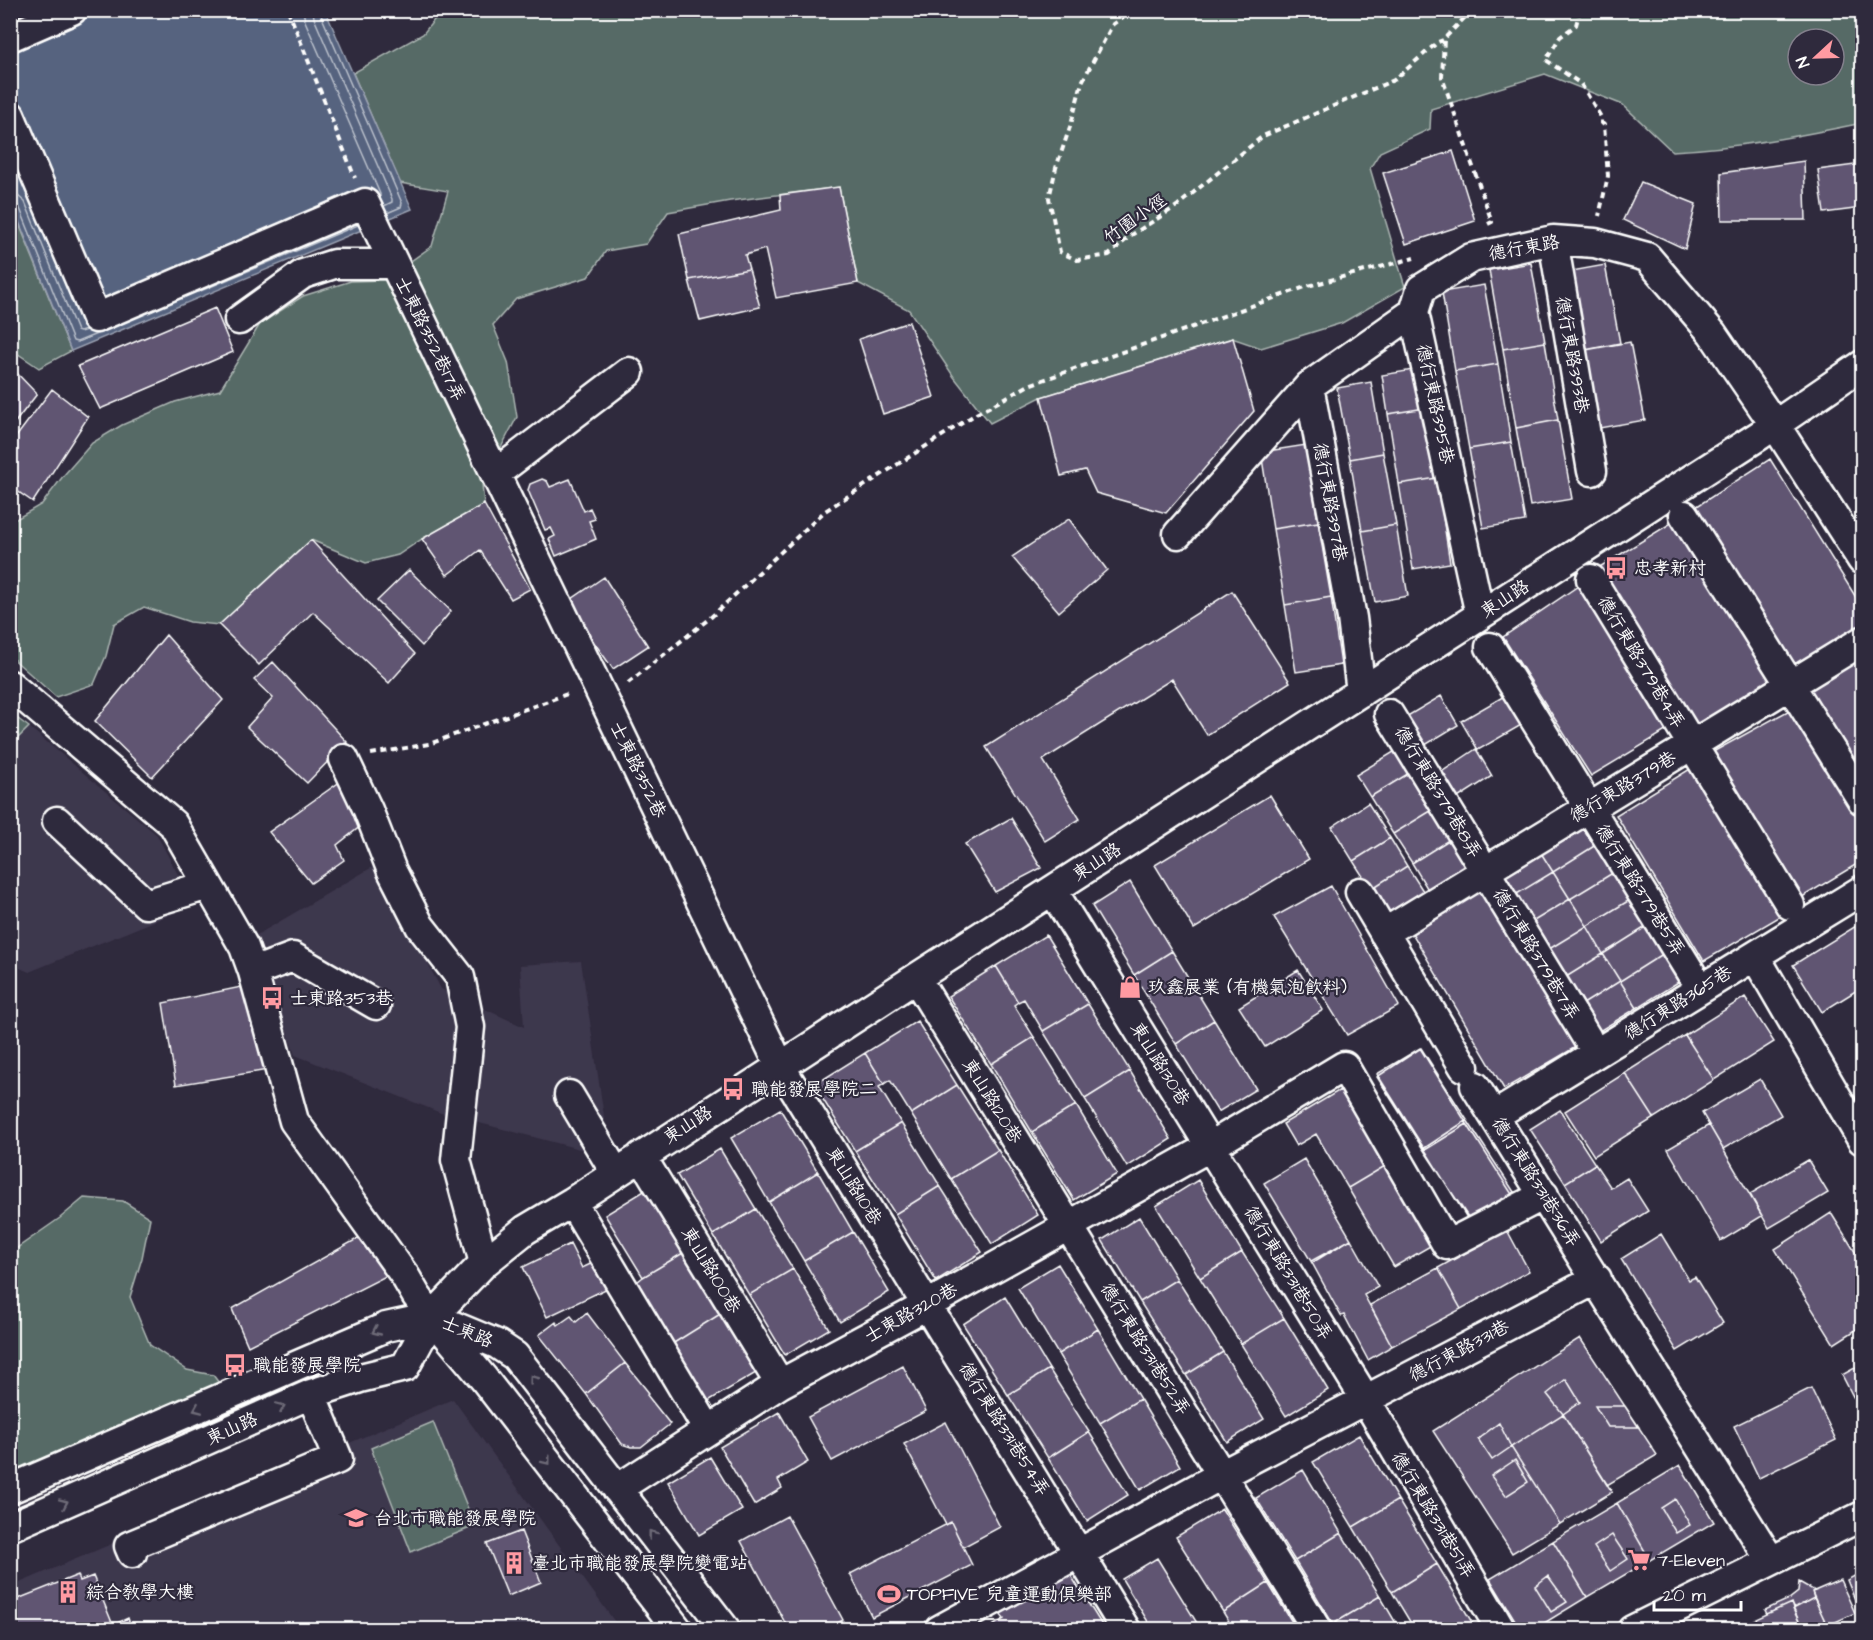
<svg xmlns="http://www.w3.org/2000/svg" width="1873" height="1640" font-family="'Architects Daughter','LXGW WenKai TC',sans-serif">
	<rect width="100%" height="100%" fill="#2f2a3d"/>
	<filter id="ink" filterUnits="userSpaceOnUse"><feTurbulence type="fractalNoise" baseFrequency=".0167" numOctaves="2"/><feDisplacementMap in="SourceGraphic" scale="12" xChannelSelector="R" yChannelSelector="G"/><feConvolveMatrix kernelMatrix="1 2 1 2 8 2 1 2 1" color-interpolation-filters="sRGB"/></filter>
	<g filter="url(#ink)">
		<path fill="#3e374d" d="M29 727 157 835 194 905 29 972 11 964 10 745Z
			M376 865 441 989 524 1027 520 965 581 961 610 1157 441 1113 295 1055 255 936Z
			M453 1399 620 1629H11L10 1587Z"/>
		<path fill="#576b66" stroke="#abb5b2" stroke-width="1.5" fill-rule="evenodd" d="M441 11H1862V123C1800 136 1737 148 1672 151L1623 105 1545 74 1431 109 1430 129 1380 152 1370 168 1405 287 1342 323 1261 348 1232 338 1041 397 990 423 954 377 909 310 858 283 839 187 730 201 668 212 646 244 606 251 588 277 516 299 493 325 508 362 517 417 482 484 484 504 422 539 398 555 366 563 311 540 219 625 190 622 144 607 114 624 106 656 94 684 56 697 11 657V522L42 504 64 475 92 443 122 425 175 402 220 390 260 324 303 296 351 281 384 280 432 246 448 191 400 183 353 73 423 34ZM1798 39H1834V75H1798Z
			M10 202 71 351 39 368 11 349Z
			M10 713 29 727 11 745H10Z
			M84 1198 123 1201 150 1218 142 1258 130 1297 150 1345 187 1370 213 1375 222 1387 11 1477 10 1253 60 1218Z
			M433 1422 475 1526 411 1552 371 1448Z"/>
		<path fill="#56637f" stroke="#9aa1b2" stroke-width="1.5" d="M325 10 412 209 71 351 11 202V11Z"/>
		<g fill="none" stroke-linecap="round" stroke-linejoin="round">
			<path stroke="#bbc1cc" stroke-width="1.5" d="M303 10 305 21 380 194V197
				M313 10 314 18 392 199V202L384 206
				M320 10 321 15 402 203 401 207 387 213
				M10 194 18 196 25 202 77 331 80 332 86 330
				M10 202 15 203 19 206 73 341 77 342 99 333
				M198 292 358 225"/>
		</g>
		<path fill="#615572" stroke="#fff" stroke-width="1.5" d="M1453 151 1475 221 1406 244 1383 173Z
			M1804 161 1806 220H1722L1721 173Z
			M1862 164V208L1824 213 1818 170Z
			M1641 182 1696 204 1685 249 1623 220Z
			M839 187 858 283 776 298 765 249 745 255 749 269 689 280 679 234 781 210 780 195Z
			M1531 263 1545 342 1503 349 1489 270Z
			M1605 265 1620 343 1580 351 1566 272Z
			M749 269 760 307 700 321 689 280Z
			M1484 285 1498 364 1455 371 1442 292Z
			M215 308 233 352 100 409 78 366Z
			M909 322 934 397 883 414 859 339Z
			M1233 338 1254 411 1166 513 1096 493 1085 470 1061 476 1041 397Z
			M1545 342 1558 420 1516 428 1503 349Z
			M1630 342 1645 420 1594 429 1580 351Z
			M1498 364 1511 442 1469 449 1455 371Z
			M10 366 37 394 10 429Z
			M1419 369 1425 408 1388 414 1382 375Z
			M1371 382 1383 453 1350 459 1337 388Z
			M52 389 88 417 33 502 10 486V445Z
			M1425 408 1437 478 1399 484 1388 414Z
			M1558 420 1572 499 1530 506 1516 428Z
			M1511 442 1525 521 1483 528 1469 449Z
			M1306 445 1318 522 1273 529 1261 452Z
			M1383 453 1396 525 1362 531 1350 459Z
			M1770 459 1862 607V629L1794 673 1691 510Z
			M1437 478 1450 563 1413 569 1399 484Z
			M542 479 547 481 550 487 570 479 584 511 590 508 595 519 589 521 596 539 556 556 549 539 555 536 551 528 545 530 528 490 530 484Z
			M484 504 530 589 511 599 480 550 447 575 422 539Z
			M1681 517 1779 676 1694 729 1593 571Z
			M1069 519 1107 570 1059 612 1012 557Z
			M1318 522 1331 597 1285 605 1273 529Z
			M1396 525 1408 596 1375 602 1362 531Z
			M311 540 415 654 389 683 313 612 259 665 219 625Z
			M409 570 451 611 422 646 377 601Z
			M604 577 648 646 613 669 566 603Z
			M1587 580 1669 729 1591 776 1503 637Z
			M1232 591 1290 682 1207 735 1172 679 1043 760 1080 819 1045 841 986 747Z
			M1331 597 1341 665 1296 672 1285 605Z
			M166 635 223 700 152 777 95 721Z
			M1862 650V753L1843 765 1798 689Z
			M273 662 347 742 307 783 247 727 273 698 254 680Z
			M1506 695 1523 724 1478 750 1461 721Z
			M1441 696 1458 725 1417 750 1399 721Z
			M1797 706 1862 812V861L1799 899 1711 753Z
			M1476 749 1492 776 1450 803 1434 777Z
			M1397 750 1411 772 1370 797 1356 775Z
			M1698 764 1786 913 1704 961 1616 815Z
			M1411 772 1434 809 1393 834 1370 797Z
			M344 779 371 818 337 845 344 860 311 883 269 832Z
			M1270 795 1309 859 1194 929 1155 865Z
			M1368 803 1390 838 1353 861 1332 827Z
			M1434 809 1452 838 1412 863 1393 834Z
			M1582 816 1599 843 1553 872 1536 845Z
			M1011 818 1041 868 995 892 965 844Z
			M1390 838 1407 866 1371 889 1353 861Z
			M1452 838 1471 867 1430 893 1412 863Z
			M1599 843 1616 871 1570 899 1553 872Z
			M1536 845 1553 872 1507 900 1491 873Z
			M1407 866 1425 894 1388 917 1371 889Z
			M1616 871 1633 898 1587 926 1570 899Z
			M1553 872 1570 899 1524 927 1507 900Z
			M1130 882 1172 951 1134 975 1092 906Z
			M1490 882 1586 1041 1504 1089 1412 933Z
			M1331 886 1399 1006 1347 1035 1274 917Z
			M1633 898 1649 925 1603 954 1587 926Z
			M1570 899 1587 926 1541 954 1524 927Z
			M1649 925 1666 952 1620 981 1603 954Z
			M1587 926 1603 954 1558 982 1541 954Z
			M1856 926 1862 937V987L1822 1012 1793 965Z
			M1046 935 1088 1004 1043 1031 1024 999 1018 1002 996 966Z
			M1172 951 1214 1020 1176 1044 1134 975Z
			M1666 952 1683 979 1637 1008 1620 981Z
			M1603 954 1620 981 1575 1009 1558 982Z
			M996 966 1018 1002 1014 1005 1034 1037 991 1064 948 996Z
			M1298 970 1323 1010 1265 1047 1239 1007Z
			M1620 981 1637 1008 1591 1036 1575 1009Z
			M241 987 268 1070 176 1085 163 1003Z
			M1745 997 1774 1042 1714 1080 1685 1035Z
			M1088 1004 1130 1071 1085 1099 1043 1031Z
			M1214 1020 1256 1089 1218 1112 1176 1044Z
			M917 1021 957 1085 911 1114 890 1080 884 1084 865 1053Z
			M1685 1035 1714 1080 1654 1118 1625 1073Z
			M1034 1037 1076 1105 1032 1132 991 1064Z
			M1420 1048 1467 1124 1425 1150 1377 1074Z
			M1421 1048 1467 1120 1423 1149 1377 1077Z
			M865 1053 884 1084 879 1087 901 1123 855 1151 814 1085Z
			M1130 1071 1171 1139 1127 1167 1085 1099Z
			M1625 1073 1654 1118 1594 1156 1565 1111Z
			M1760 1079 1781 1115 1723 1149 1702 1113Z
			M957 1085 998 1150 951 1179 911 1114Z
			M1340 1090 1385 1166 1348 1188 1316 1134 1296 1146 1283 1124Z
			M1076 1105 1117 1174 1074 1200 1032 1132Z
			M780 1109 818 1172 769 1202 731 1138Z
			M1560 1110 1595 1164 1565 1183 1530 1129Z
			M1467 1120 1518 1198 1474 1226 1423 1149Z
			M901 1123 940 1186 895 1214 855 1151Z
			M1467 1124 1515 1199 1472 1226 1425 1150Z
			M1709 1125 1762 1216 1721 1241 1668 1149Z
			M720 1149 756 1209 713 1235 677 1175Z
			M998 1150 1038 1215 992 1244 951 1179Z
			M1304 1159 1351 1239 1312 1263 1264 1183Z
			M1808 1160 1828 1193 1769 1228 1750 1194Z
			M1595 1164 1611 1188 1627 1178 1648 1211 1601 1241 1565 1183Z
			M1385 1166 1432 1245 1394 1267 1348 1188Z
			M818 1172 853 1232 804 1261 769 1202Z
			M1198 1180 1242 1252 1200 1278 1156 1206Z
			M940 1186 982 1252 936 1281 895 1214Z
			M649 1188 688 1250 643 1277 605 1215Z
			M10 1206 17 1221 10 1225Z
			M756 1209 793 1269 749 1295 713 1235Z
			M1831 1213 1862 1263V1326L1834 1344 1775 1249Z
			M1139 1217 1177 1279 1140 1302 1102 1240Z
			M1507 1230 1529 1271 1461 1309 1438 1268Z
			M853 1232 889 1292 840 1322 804 1261Z
			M1661 1234 1689 1280 1695 1277 1723 1323 1677 1351 1621 1259Z
			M364 1235 386 1276 248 1346 232 1309Z
			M1351 1239 1378 1287 1364 1295 1392 1346 1368 1360 1344 1315 1341 1316 1311 1261Z
			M570 1244 582 1268 597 1261 610 1287 547 1317 523 1267Z
			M688 1250 725 1311 669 1346 632 1286 643 1277Z
			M1242 1252 1284 1318 1241 1344 1200 1278Z
			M1058 1264 1098 1329 1058 1354 1018 1288Z
			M1438 1268 1461 1309 1392 1346 1370 1305Z
			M793 1269 829 1329 785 1355 749 1295Z
			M1177 1279 1223 1352 1186 1375 1140 1302Z
			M1005 1297 1049 1369 1008 1395 963 1324Z
			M725 1311 761 1370 705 1403 669 1346Z
			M587 1313 625 1363 586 1394 539 1335 556 1322 558 1325 571 1316 576 1322Z
			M1284 1318 1328 1390 1286 1416 1241 1344Z
			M1098 1329 1140 1399 1100 1423 1058 1354Z
			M1580 1338 1657 1455 1607 1485 1563 1414 1511 1447 1560 1524 1512 1553 1433 1431Z
			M1223 1352 1264 1419 1227 1442 1186 1375Z
			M625 1363 649 1393 647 1395 670 1424 641 1447H631L622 1444 586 1394Z
			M1862 1364V1414L1842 1375Z
			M903 1366 926 1411 832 1461 808 1417Z
			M1049 1369 1089 1432 1048 1458 1008 1395Z
			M1566 1379 1580 1402 1563 1414 1547 1394Z
			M1811 1388 1836 1440 1759 1478 1734 1426Z
			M1140 1399 1180 1466 1140 1490 1100 1423Z
			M1595 1406H1625L1639 1427H1608Z
			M779 1412 808 1462 778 1480 782 1488 754 1505 720 1447Z
			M1563 1414 1612 1492 1560 1524 1511 1447Z
			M946 1422 1000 1527 963 1547 951 1522 946 1525 904 1444Z
			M1499 1423 1511 1447 1492 1460 1478 1439Z
			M1089 1432 1128 1495 1087 1521 1048 1458Z
			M1359 1435 1398 1500 1353 1527 1313 1462Z
			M710 1457 742 1510 699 1535 668 1482Z
			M1515 1460 1528 1482 1506 1496 1491 1476Z
			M1680 1465 1714 1522 1650 1560 1617 1503Z
			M1303 1470 1341 1533 1295 1561 1256 1498Z
			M1675 1499 1690 1525 1676 1533 1661 1508Z
			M1398 1500 1437 1564 1392 1592 1353 1527Z
			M1617 1503 1650 1560 1587 1597 1553 1541Z
			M1222 1509 1268 1583 1223 1612 1176 1537Z
			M787 1516 843 1620 826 1630H789L741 1541Z
			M951 1522 972 1565 872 1617 850 1574Z
			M521 1531 541 1582 508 1596 487 1544Z
			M1341 1533 1380 1596 1333 1624 1295 1561Z
			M1612 1535 1628 1559 1610 1571 1594 1547Z
			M1553 1541 1587 1597 1533 1630H1521L1490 1579Z
			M1157 1558 1197 1623 1188 1630H1153L1122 1579Z
			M1437 1564 1476 1629V1630H1415L1392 1592Z
			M1862 1572V1617L1847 1580Z
			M1070 1574 1105 1630H1046L1041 1622 1031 1630H986L1004 1619 997 1610 1033 1586 1037 1594Z
			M78 1575 80 1581 93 1576 113 1625 128 1618 132 1630H10V1602Z
			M1548 1576 1567 1602 1551 1612 1535 1586Z
			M1840 1580 1855 1613 1827 1626 1812 1592Z
			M1799 1582 1815 1591 1812 1592 1814 1598 1793 1609 1791 1603 1767 1614 1765 1610 1789 1599 1798 1592Z
			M1268 1583 1297 1630H1234L1223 1612Z
			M1380 1596 1400 1630H1336L1333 1624Z
			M1814 1598 1826 1623 1813 1630H1803L1793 1609Z
			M1791 1603 1803 1630H1748L1745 1624Z
			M1862 1621V1630H1856L1853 1624Z"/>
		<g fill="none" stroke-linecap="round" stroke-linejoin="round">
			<g stroke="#fff" stroke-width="33">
				<path id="minor" d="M10 37 72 10
					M10 115 96 318 365 203 780 1066 1126 1630
					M1553 240 1592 471
					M1414 312 1480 615
					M239 320 303 274 334 264H394
					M1309 386 1352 618 1361 692
					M495 474 629 372
					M1684 515 1862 800
					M1178 534 1309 386 1414 312 1421 289 1471 258 1553 240 1595 243 1647 257 1712 333 1783 437 1862 560
					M1591 579 1790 905
					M1490 647 1691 973
					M10 685 173 824 244 947 253 972 294 1121 405 1276 416 1295 432 1317 484 1379 678 1630
					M1389 714 1587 1038
					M344 759 368 810 392 871 420 926 460 977 470 1027 456 1160 484 1263
					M57 821 146 904 208 885
					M1053 891 1366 1400 1501 1630
					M1360 892 1464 1067
					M1384 933 1862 641
					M1755 956 1862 1140
					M253 972 293 957 376 1005
					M916 978 1317 1630
					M1475 1086 1771 1561
					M569 1095 615 1172
					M1494 1116 1862 890
					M641 1156 780 1384
					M572 1202 708 1430
					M437 1319 497 1344 515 1356 726 1630
					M10 1489 386 1327 432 1317
					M617 1489 780 1384 927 1305 1211 1146 1344 1066 1447 1245 1544 1195
					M10 1527 311 1394 360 1378 405 1367 432 1317 484 1263 525 1230 572 1202 916 978 1760 435 1862 365
					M132 1553 129 1546 338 1459 311 1394
					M939 1630 1223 1474 1597 1279
					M1632 1630 1862 1516"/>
			</g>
			<path stroke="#fff" stroke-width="4" stroke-dasharray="6 4.5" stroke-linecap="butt" d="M288 10 355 178
				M1134 10 1113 24 1082 82 1071 124 1056 168 1049 198 1060 252 1077 260 1109 255 1130 236 1177 206 1263 136 1394 80 1438 42 1443 40
				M1472 10 1444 39 1442 77 1492 222 1488 224
				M1580 10 1576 25 1560 37 1546 60 1581 84 1601 117V122L1604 125 1608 176 1599 216
				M628 683 710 618 825 511 976 414 1029 385 1308 286 1414 258
				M371 754 429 744 570 693"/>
			<use href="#minor" stroke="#2f2a3d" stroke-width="28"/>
		</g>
		<defs><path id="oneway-chevron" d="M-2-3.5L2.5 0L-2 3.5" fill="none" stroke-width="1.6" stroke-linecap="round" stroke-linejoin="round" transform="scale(1.5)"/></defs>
		<g stroke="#6d6a77">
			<use href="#oneway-chevron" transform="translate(376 1331) rotate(155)"/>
			<use href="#oneway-chevron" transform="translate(533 1379) rotate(-127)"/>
			<use href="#oneway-chevron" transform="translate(281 1407) rotate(-24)"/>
			<use href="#oneway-chevron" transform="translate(197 1409) rotate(157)"/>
			<use href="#oneway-chevron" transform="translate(547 1461) rotate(52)"/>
			<use href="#oneway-chevron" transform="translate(64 1503) rotate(-24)"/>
			<use href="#oneway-chevron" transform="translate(652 1534) rotate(-128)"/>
		</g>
	</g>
	<defs>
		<g id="bus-bare" transform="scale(1.8)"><path d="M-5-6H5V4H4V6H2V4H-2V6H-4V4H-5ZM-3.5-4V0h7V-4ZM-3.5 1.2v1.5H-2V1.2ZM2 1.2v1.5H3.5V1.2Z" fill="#ff9aa2" stroke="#2f2a3d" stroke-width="2.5" paint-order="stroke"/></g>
		<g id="shop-bare" transform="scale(1.8)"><path d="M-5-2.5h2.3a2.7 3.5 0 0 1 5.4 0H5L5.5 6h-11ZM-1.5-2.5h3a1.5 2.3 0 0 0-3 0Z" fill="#ff9aa2" stroke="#2f2a3d" stroke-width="2.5" paint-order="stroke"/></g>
		<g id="school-bare" transform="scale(1.8)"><path d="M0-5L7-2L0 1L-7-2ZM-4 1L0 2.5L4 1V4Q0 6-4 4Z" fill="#ff9aa2" stroke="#2f2a3d" stroke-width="2.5" paint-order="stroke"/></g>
		<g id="supermarket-bare" transform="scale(1.8)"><path d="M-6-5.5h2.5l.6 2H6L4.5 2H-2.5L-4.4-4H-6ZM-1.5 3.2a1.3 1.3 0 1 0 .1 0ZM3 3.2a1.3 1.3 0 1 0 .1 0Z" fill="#ff9aa2" stroke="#2f2a3d" stroke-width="2.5" paint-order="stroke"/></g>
		<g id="building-bare" transform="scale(1.8)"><path d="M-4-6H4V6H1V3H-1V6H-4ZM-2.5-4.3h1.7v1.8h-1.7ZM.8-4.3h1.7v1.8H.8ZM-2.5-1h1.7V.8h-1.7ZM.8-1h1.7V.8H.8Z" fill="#ff9aa2" stroke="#2f2a3d" stroke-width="2.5" paint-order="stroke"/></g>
		<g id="stadium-bare" transform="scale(1.8)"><path d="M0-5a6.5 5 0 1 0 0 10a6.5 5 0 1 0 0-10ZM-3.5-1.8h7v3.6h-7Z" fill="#ff9aa2" stroke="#2f2a3d" stroke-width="2.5" paint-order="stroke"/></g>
	</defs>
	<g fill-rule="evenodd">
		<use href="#bus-bare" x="1616" y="568"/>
		<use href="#shop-bare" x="1130" y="987"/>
		<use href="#bus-bare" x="272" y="998"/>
		<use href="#bus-bare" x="733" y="1089"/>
		<use href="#bus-bare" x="235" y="1365"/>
		<use href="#school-bare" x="356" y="1518"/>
		<use href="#supermarket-bare" x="1639" y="1560"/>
		<use href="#building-bare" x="514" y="1563"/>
		<use href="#building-bare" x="68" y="1592"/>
		<use href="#stadium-bare" x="889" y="1594"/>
	</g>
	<g text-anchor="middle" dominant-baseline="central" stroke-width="4.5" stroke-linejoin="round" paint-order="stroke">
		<g font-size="18" fill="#fff" stroke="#2f2a3d">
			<text transform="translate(1135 219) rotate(-35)">竹園小徑</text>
			<text transform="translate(1524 248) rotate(-10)">德行東路</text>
			<text transform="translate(430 339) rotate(64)">士東路352巷17弄</text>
			<text transform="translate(1572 355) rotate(80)">德行東路393巷</text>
			<text transform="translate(1435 404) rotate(78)">德行東路395巷</text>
			<text transform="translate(1330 502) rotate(80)">德行東路397巷</text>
			<text transform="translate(1505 599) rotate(-33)">東山路</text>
			<text transform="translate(1641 662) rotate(59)">德行東路379巷4弄</text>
			<text transform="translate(638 770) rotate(64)">士東路352巷</text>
			<text transform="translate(1623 787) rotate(-31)">德行東路379巷</text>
			<text transform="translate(1438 792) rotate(59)">德行東路379巷8弄</text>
			<text transform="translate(1097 862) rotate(-33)">東山路</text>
			<text transform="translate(1640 890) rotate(58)">德行東路379巷5弄</text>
			<text transform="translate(1536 954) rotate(59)">德行東路379巷7弄</text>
			<text transform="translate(1678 1003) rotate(-32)">德行東路365巷</text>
			<text transform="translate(1160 1064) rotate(58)">東山路130巷</text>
			<text transform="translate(992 1101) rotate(58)">東山路120巷</text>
			<text transform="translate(688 1125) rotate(-33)">東山路</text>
			<text transform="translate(1536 1182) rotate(58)">德行東路331巷36弄</text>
			<text transform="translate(854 1186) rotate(58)">東山路110巷</text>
			<text transform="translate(711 1270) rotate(59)">東山路100巷</text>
			<text transform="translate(1288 1273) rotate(59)">德行東路331巷50弄</text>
			<text transform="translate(911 1313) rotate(-29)">士東路320巷</text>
			<text transform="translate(467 1332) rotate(23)">士東路</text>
			<text transform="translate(1145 1349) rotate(58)">德行東路331巷52弄</text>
			<text transform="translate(1459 1351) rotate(-28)">德行東路331巷</text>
			<text transform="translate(232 1429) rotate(-24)">東山路</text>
			<text transform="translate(1004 1429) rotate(58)">德行東路331巷54弄</text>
			<text transform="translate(1433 1515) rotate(59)">德行東路331巷51弄</text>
		</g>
		<g font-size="18" fill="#fff" stroke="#2f2a3d" text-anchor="start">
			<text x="1634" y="568">忠孝新村</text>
			<text x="1148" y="987">玖鑫展業 (有機氣泡飲料)</text>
			<text x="290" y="998">士東路353巷</text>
			<text x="751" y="1089">職能發展學院二</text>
			<text x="253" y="1365">職能發展學院</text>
			<text x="374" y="1518">台北市職能發展學院</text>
			<text x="1657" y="1560">7-Eleven</text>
			<text x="532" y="1563">臺北市職能發展學院變電站</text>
			<text x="86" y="1592">綜合教學大樓</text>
			<text x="907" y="1594">TOPFIVE 兒童運動俱樂部</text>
		</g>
	</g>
	<rect width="1873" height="1640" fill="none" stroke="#2f2a3d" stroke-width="36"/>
	<rect x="18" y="18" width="1837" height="1604" fill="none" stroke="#fff" stroke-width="2" filter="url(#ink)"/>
	<g transform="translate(1816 57) rotate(248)"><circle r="28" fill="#2f2a3d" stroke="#827f8b" stroke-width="1.5"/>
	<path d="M0-4.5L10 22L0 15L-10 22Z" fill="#ff9aa2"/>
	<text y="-9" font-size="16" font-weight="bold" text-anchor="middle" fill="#ffffff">N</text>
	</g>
	<path d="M1654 1601v9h87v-9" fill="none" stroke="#ffffff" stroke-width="3"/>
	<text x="1663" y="1601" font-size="18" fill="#ffffff" stroke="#2f2a3d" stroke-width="4.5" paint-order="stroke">20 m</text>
</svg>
